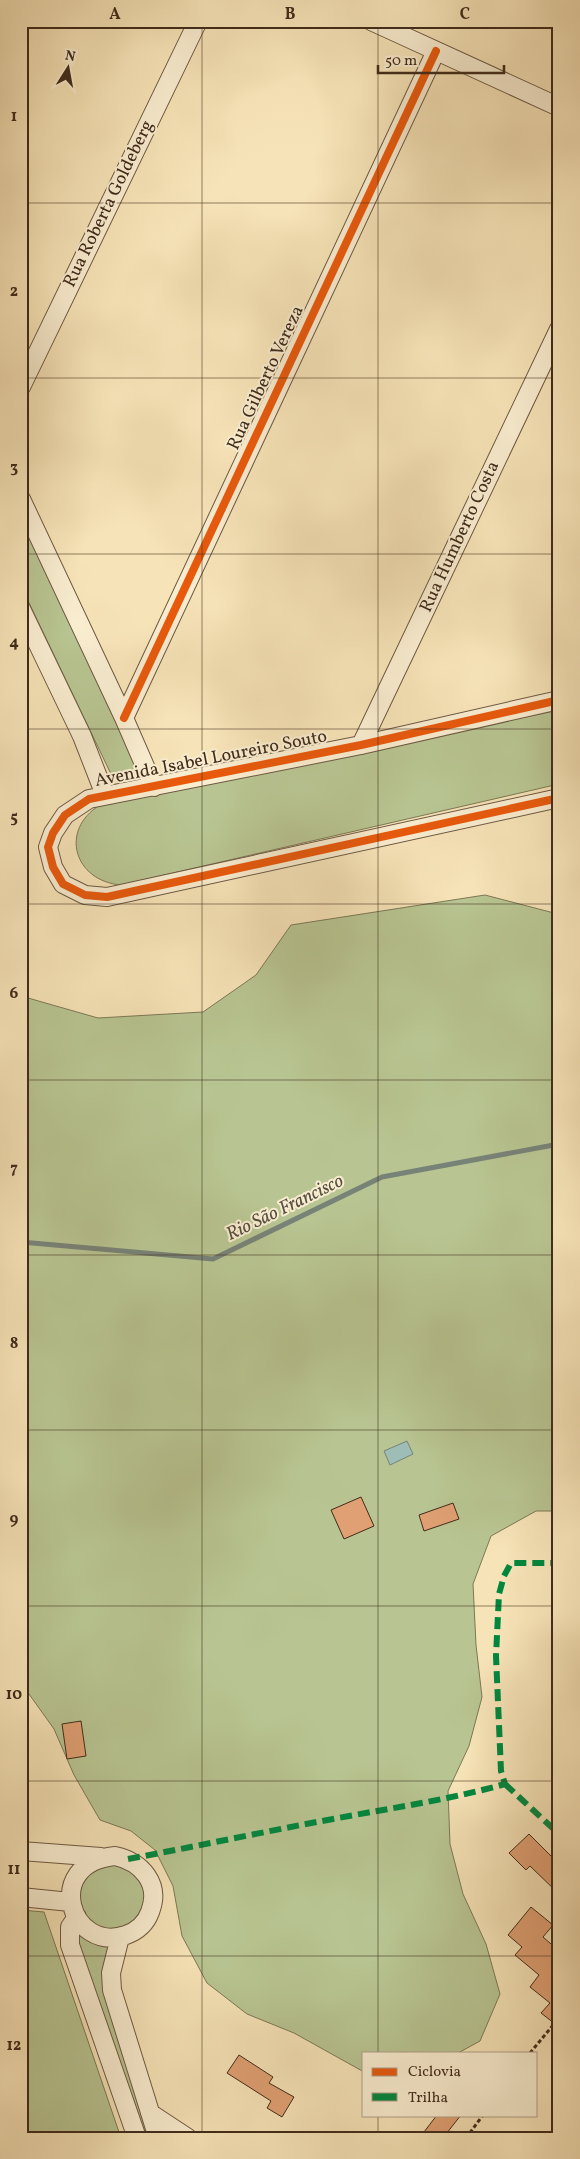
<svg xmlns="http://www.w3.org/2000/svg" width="580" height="2159" font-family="Vollkorn,serif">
	<rect width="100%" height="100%" fill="#f6e3b7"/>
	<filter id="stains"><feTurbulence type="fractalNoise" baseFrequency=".004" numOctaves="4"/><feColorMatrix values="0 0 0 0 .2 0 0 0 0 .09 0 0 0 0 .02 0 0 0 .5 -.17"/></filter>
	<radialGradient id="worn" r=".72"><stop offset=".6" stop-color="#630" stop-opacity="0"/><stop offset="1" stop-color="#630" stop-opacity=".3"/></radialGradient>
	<path fill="#b8c592" stroke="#7c7856" d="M21 518 136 765C134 780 119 783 110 772L21 586Z
		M559 710V784L121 885C74 881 59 830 100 805Z
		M485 895 554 913 559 911V1511H536L491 1536 473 1584 476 1645 482 1697 469 1746 448 1791 450 1844 463 1894 486 1944 500 1994 480 2041 458 2053H364V2072L294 2033 247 2014 207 1983 182 1936 173 1886 155 1850 131 1831 100 1820 74 1775 54 1729 24 1687 21 1680V996L98 1018 203 1012 256 975 291 925Z
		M104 1860 133 1867 150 1890 139 1923 108 1934 82 1918 77 1885Z
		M21 1910 44 1912 121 2138H21Z
		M79 1935 110 1944 104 1963V1975L152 2138H142L77 1948Z"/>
	<path fill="#9ebdb6" stroke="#788378" d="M407 1441 413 1454 390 1465 384 1451Z"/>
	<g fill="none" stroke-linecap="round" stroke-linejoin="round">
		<path stroke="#788378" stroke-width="5" d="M21 1242 213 1259 382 1177 559 1144"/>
	</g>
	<path fill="#e0a073" stroke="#402b1b" d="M361 1497 374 1526 344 1539 331 1510Z
		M453 1503 459 1519 424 1531 419 1515Z
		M81 1721 86 1756 67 1759 62 1724Z
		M529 1834 559 1864V1894L530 1866 526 1870 509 1853Z
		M531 1907 553 1925 543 1937 559 1951V2027L541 2013 550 2003 530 1987 539 1975 515 1955 522 1947 508 1935Z
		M239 2055 273 2077 269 2083 294 2097 282 2117 267 2108 271 2101 227 2073Z
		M437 2115H461L443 2138H432L424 2132Z"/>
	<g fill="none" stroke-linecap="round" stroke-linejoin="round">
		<g stroke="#6e5942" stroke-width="20">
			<path id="minor" d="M371 21 559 107
				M21 387 198 21
				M21 499 124 718 154 787
				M21 609 82 736 105 795
				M559 700 361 745 89 799 65 815 53 833 48 847 53 867 63 884 85 895 107 897 559 798
				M124 718 436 51
				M361 745 559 329
				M21 1851 101 1857
				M115 1856C142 1862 161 1884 150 1912 146 1923 137 1931 126 1935 70 1954 42 1863 115 1856Z
				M21 1897 70 1902
				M77 1917 70 1927V1945L137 2138
				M120 1937 111 1973 112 1990 158 2138
				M150 2113 188 2138"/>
		</g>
		<path stroke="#402b1b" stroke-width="3" stroke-dasharray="4 2.5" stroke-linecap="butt" d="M530 2053 559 2018
			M466 2138 483 2115"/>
		<use href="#minor" stroke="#f9edd0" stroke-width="18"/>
		<path stroke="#00873e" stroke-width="6" stroke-dasharray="12 6" stroke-linecap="butt" d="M505 1784 559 1834
			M128 1859C193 1847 258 1833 322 1821 384 1809 445 1801 505 1784L501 1771 496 1656 499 1594 504 1576 511 1563H559"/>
		<g stroke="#f9edd0" stroke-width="11">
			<path id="cycleway" d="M559 700 361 745 89 799 65 815 53 833 48 847 53 867 63 884 85 895 107 897 559 798
				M124 718 436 51"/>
		</g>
		<use href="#cycleway" stroke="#e8590c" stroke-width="8"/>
	</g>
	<path fill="none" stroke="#402b1b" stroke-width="1" stroke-opacity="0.55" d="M202 21V2138M378 21V2053M21 203H559M21 378H559M21 554H559M21 729H559M21 904H559M21 1080H559M21 1255H559M21 1430H559M21 1606H559M21 1781H559M21 1956H559M378 2115V2138"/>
	<g text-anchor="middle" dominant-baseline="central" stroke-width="4" stroke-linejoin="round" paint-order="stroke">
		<g font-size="18" fill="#402b1b" stroke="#f9edd0">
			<text transform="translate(109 204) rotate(-64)">Rua Roberta Goldeberg</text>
			<text transform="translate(266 378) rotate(-65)">Rua Gilberto Vereza</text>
			<text transform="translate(460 537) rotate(-65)">Rua Humberto Costa</text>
			<text transform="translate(211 759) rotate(-11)">Avenida Isabel Loureiro Souto</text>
		</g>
		<g font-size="19" font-style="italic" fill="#585042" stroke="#f9edd0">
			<text transform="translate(285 1208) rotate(-26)">Rio São Francisco</text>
		</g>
	</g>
	<rect width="580" height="2159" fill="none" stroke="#f6e3b7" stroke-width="55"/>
	<rect x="362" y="2052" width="175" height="65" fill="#f9edd0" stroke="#af9f88"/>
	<rect x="372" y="2068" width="25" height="8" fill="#e8590c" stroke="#af9f88"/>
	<text x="408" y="2076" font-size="15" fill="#402b1b">Ciclovia</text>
	<rect x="372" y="2093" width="25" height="8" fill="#00873e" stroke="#af9f88"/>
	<text x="408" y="2102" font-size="15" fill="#402b1b">Trilha</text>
	<g transform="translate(68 68) rotate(11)" stroke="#f9edd0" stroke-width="4" paint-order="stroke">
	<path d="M0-4L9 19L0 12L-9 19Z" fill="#402b1b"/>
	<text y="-8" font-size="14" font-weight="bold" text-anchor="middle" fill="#402b1b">N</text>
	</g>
	<path d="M378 65v8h126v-8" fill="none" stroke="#402b1b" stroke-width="2.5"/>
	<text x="385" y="65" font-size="15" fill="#402b1b" stroke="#f9edd0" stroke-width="4" paint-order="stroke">50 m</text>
	<rect x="28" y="28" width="524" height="2104" fill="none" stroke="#402b1b" stroke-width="2"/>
	<g font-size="16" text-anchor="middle" font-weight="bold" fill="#402b1b">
		<text x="115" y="19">A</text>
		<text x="290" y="19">B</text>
		<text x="465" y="19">C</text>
		<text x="14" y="121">1</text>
		<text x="14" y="296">2</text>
		<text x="14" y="472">3</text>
		<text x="14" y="647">4</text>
		<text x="14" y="822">5</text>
		<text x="14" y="998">6</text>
		<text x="14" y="1173">7</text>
		<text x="14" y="1348">8</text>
		<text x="14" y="1524">9</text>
		<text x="14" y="1699">10</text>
		<text x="14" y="1874">11</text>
		<text x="14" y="2050">12</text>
	</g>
	<rect width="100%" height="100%" filter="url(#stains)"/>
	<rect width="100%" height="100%" fill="url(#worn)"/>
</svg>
